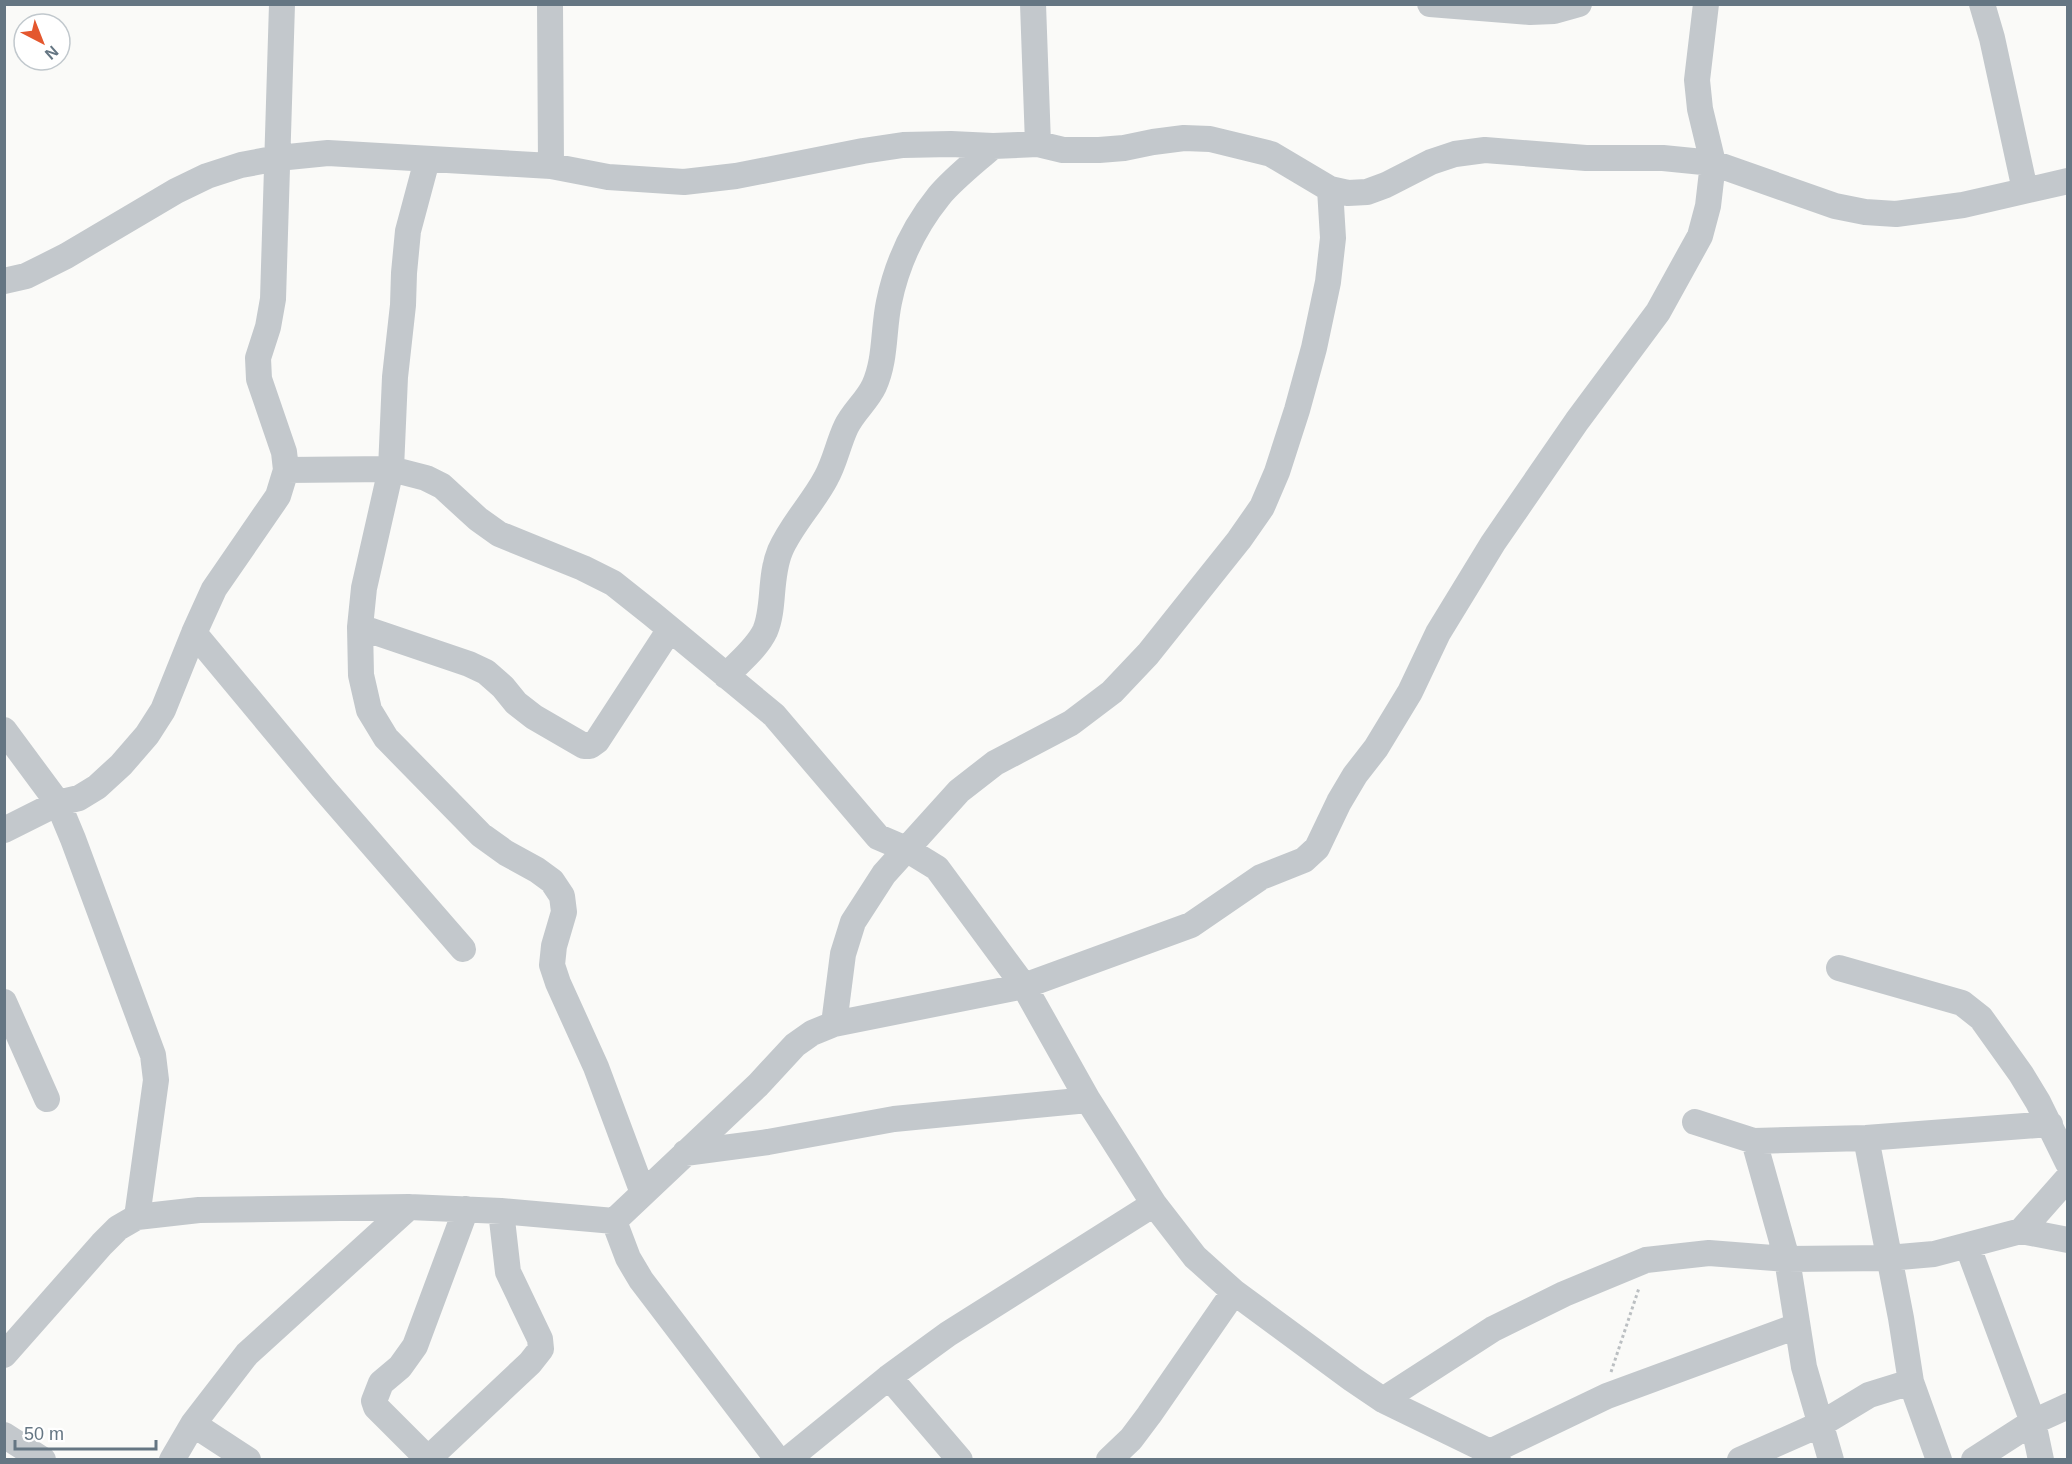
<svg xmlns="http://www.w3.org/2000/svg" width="2072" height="1464" font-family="Helvetica,sans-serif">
	<rect width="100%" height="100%" fill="#fafaf8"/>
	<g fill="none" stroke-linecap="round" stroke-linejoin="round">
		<path stroke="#bbbfc2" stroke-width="3" stroke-dasharray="3 3" stroke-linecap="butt" d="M1611 1372 1639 1288"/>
		<path stroke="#c3c8cc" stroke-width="26" d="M550 4 551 166
			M1033 4 1038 144
			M1430 4 1530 12 1554 11 1579 4
			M1982 4 1992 38 2025 190
			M427 160 408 231 404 273 403 305 395 377 391 469 364 588 360 627 361 675 369 710 386 738 481 835 506 853 537 870 552 881 562 896 564 912 554 946 552 965 558 983 596 1067 643 1193
			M4 281 26 276 66 256 176 191 207 176 241 165 278 158 328 153 551 166 608 177 684 182 736 176 863 151 903 145 951 144 993 146 1038 144 1063 150H1099L1124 148 1153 142 1184 138 1210 139 1271 154 1330 189 1348 193 1367 192 1386 185 1431 162 1455 154 1485 150 1586 158H1663L1713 163 1835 206 1865 212 1896 214 1963 205 2068 181
			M286 470 391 469 426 478 442 486 478 519 499 534 583 568 613 583 652 614 774 715 878 837 906 849 937 868 1024 986 1088 1100 1154 1204 1195 1257 1234 1292 1352 1379 1383 1400 1490 1452 1498 1460
			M360 627 469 664 486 672 503 687 516 703 534 717 584 746H590L597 741 670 629
			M194 633 323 788 463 949
			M726 676C739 662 757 648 765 631 775 608 769 578 780 551 791 525 813 503 826 478 835 462 838 444 846 427 853 412 867 401 874 386 886 360 883 330 889 302 897 263 914 227 939 196 954 178 975 162 993 146
			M4 730 58 803 73 839 153 1055 156 1080 137 1217
			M4 830 58 803 79 798 97 787 121 765 147 735 163 710 194 633 214 589 278 496 286 470 284 452 259 379 258 358 268 327 273 299 282 4
			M1839 968 1962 1003 1981 1018 2021 1074 2038 1102 2068 1163
			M4 1002 47 1099
			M834 1024 843 954 853 922 884 874 959 791 995 763 1071 723 1112 692 1148 654 1239 540 1262 507 1277 472 1297 410 1314 348 1328 282 1333 238 1330 189
			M1695 1122 1754 1141 1787 1259 1804 1367 1831 1460
			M1866 1138 1901 1318 1911 1382 1939 1460
			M1754 1141 1866 1138 2050 1124
			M685 1153 768 1142 894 1119 1088 1100
			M614 1221 628 1258 641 1280 778 1460
			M2021 1231 2068 1178
			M1968 1247 2033 1422 2041 1460
			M4 1355 102 1244 118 1228 137 1217 199 1210 409 1207 501 1211 614 1221 758 1085 795 1045 812 1033 834 1024 1024 986 1191 925 1261 877 1304 860 1317 848 1339 802 1355 775 1376 748 1410 692 1438 633 1493 543 1577 421 1658 312 1700 236 1708 206 1713 163 1700 109 1697 80 1706 4
			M889 1377 960 1460
			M1383 1400 1493 1329 1564 1294 1646 1260 1709 1253 1787 1259 1888 1258 1934 1254 2021 1231 2068 1240
			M193 1424 248 1460
			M4 1435 43 1460
			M1490 1452 1607 1396 1797 1326
			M428 1459 530 1363 541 1349 540 1339 508 1272 501 1211
			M172 1460 193 1424 247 1354 409 1207
			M429 1460 376 1407 374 1401 381 1383 400 1367 415 1346 466 1209
			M787 1460 889 1377 948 1334 1154 1204
			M1109 1460 1131 1439 1149 1415 1234 1292
			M1740 1460 1821 1424 1869 1395 1911 1382
			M1974 1460 2033 1422 2068 1406"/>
	</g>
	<rect width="2072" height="1464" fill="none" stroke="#657683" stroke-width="12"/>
	<g transform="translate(42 42) rotate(138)"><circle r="28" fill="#ffffff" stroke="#c1c8cd" stroke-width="1.5"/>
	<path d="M0-4.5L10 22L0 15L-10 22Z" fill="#e4572e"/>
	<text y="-9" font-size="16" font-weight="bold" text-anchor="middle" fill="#657683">N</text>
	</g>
	<path d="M15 1440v9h141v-9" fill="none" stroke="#657683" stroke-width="3"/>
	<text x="24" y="1440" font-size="18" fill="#657683" stroke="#ffffff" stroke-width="4.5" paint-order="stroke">50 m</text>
</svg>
